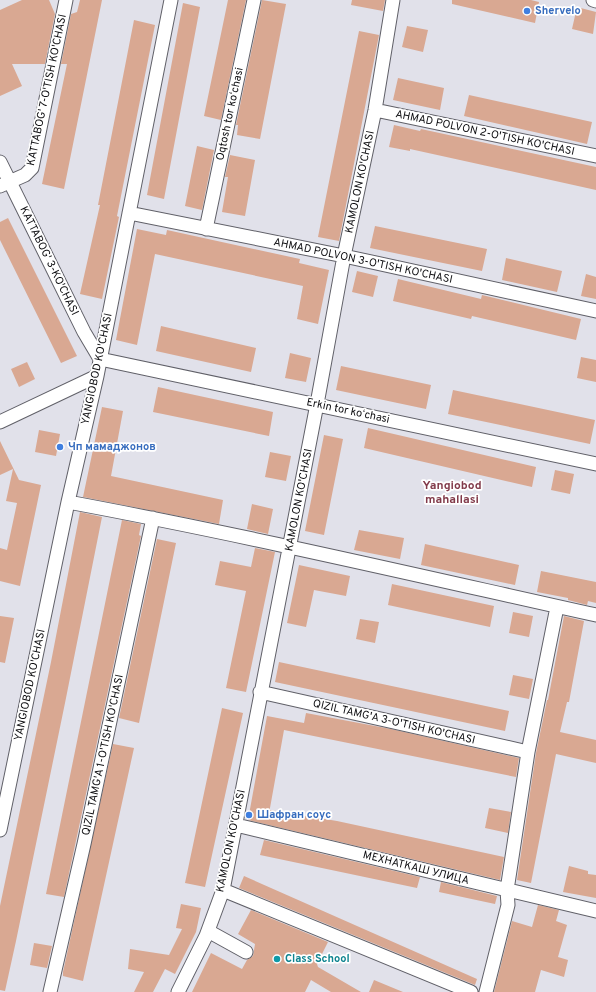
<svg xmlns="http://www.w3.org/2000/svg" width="596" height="992" font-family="Overpass,sans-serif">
	<rect width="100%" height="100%" fill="#e1e1ea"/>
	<path fill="#d9a892" d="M22 0H49L55 14 45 64H12L22 86 0 96V10Z
		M80 0H102L64 189 42 184 67 64H61L71 14 77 12Z
		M228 0H246L221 120 204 116Z
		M262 0 286 4 260 139 237 135 238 125H236Z
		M352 0H385L383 11 351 5Z
		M452 0H531L539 2 535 23 452 4Z
		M183 3 200 7 164 199 147 195Z
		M577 7 596 12 593 34 572 29Z
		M134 20 155 25 117 216 119 217 102 299 80 294 100 205H98Z
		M407 26 428 30 423 52 402 47Z
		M359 31 379 35 339 241 318 237Z
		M398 78 444 88 440 110 393 100Z
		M469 95 592 122 587 144 464 116Z
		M394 125 420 131 421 129 596 167V190L410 149V151L389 147Z
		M197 146 214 150 202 210 185 206Z
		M230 155 255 160 245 216 222 212 228 177H225Z
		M8 218 77 356 61 363 0 240V222Z
		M375 226 487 249 482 271 370 248Z
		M137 229 166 235 167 230 300 259 299 263 329 270 318 324 297 319 303 286 155 254 137 345 116 340Z
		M506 258 562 271 557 292 502 280Z
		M357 271 378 276 373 297 352 292Z
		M586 274 596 277V299L581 296Z
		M398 279 481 299 482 295 581 319 576 340 472 316 471 319 393 301Z
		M161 326 256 348 251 372 156 351Z
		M290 353 311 358 306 382 285 378Z
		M581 357 596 360V382L577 378Z
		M27 362 35 379 19 387 11 369Z
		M341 366 431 385 426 409 336 390Z
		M158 387 273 412 269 436 153 412Z
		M453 390 595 420 590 444 448 414Z
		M102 407 123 411 111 476 223 500 219 524 83 497Z
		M368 428 536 467 532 487 364 448Z
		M39 430 60 434 56 456 35 452Z
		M324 435 343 439 324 535 305 531Z
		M0 441 19 480 41 485 20 586 0 581V548L7 550 17 503 6 501 13 469 0 475Z
		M270 452 291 456 286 481 265 477Z
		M555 470 574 474 570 494 551 490Z
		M252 504 273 509 268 534 247 529Z
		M80 512 102 517 65 703 16 941 5 991 0 990V906L51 662Z
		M122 520 141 524 139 535 141 536 64 897 46 894Z
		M359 530 404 538 400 559 354 550Z
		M157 539 176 543 139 723 119 718Z
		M425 544 519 565 515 585 421 565Z
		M255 548 275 552 246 692 226 688 246 591 215 585 220 561 251 567Z
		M299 565 350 576 346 596 314 590 306 627 287 623Z
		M541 571 596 582V603L588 601 587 605 568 600V598L537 592Z
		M392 584 494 606 490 627 388 605Z
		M513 612 533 616 529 637 509 633Z
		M0 616 14 618 5 663 0 662Z
		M564 616 584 621 569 702H567L560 732 596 740V763L556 754 531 883 517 880 536 753 547 700H548Z
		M360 619 379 622 375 643 356 639Z
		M279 662 509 711 505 731 275 682Z
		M513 675 533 679 529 699 509 695Z
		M222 708 243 713 205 887 185 883Z
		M306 713 391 729 519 758 516 777 284 730 270 808V810L337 821 504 857 500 880 248 820 267 716 304 723Z
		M113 744 134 748 83 981 63 976V972Z
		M489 808 511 812 508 833 485 828Z
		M264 840 420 877 417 888 260 855Z
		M569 866 588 871V874L596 875V898L563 892Z
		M244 876 477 979 475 985 239 888Z
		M441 882 497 896 495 904 439 892Z
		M181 904 201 908 196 932 175 974 165 969 153 992H134L144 972 128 969 130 949 169 955 182 929 176 928Z
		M538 905 559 910 556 921 567 925 558 957 568 960 564 977 541 970 535 992H494L512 921 532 927Z
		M251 910 328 942 317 964 318 967 361 992H331L311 980 305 992H192L211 953 242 969 247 960 253 956 255 944 238 934Z
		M34 943 52 946 47 968 30 965Z
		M374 980 403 992H369Z"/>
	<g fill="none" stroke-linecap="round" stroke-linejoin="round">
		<g stroke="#606068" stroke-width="15">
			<path id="minor" d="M593 0 596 1
				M375 110 596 156
				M0 162 84 332 100 359 596 464
				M0 186 25 175 32 168 66 0
				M129 213 344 256 596 311
				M206 229 254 0
				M0 422 97 376
				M68 502C245 535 420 576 596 615
				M260 692 528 752
				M236 825 596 911
				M0 830 68 502 97 376 171 0
				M223 890 471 992
				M208 931 246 952
				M50 992 84 844 153 518
				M178 992 206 936 223 890 317 404 344 256 375 110 393 0
				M486 992 508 905 507 890 528 752 557 607"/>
		</g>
		<use href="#minor" stroke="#fff" stroke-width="13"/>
	</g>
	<g fill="#3f7fe0" stroke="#fff" stroke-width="1.5">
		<circle cx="527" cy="11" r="4"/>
		<circle cx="60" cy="447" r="4"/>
		<circle cx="249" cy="815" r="4"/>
	</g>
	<circle fill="#0f9aa8" stroke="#fff" stroke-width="1.5" cx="277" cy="959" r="4"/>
	<g text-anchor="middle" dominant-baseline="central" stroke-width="3.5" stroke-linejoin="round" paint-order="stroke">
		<g font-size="11" font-weight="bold" fill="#366cbe" stroke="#fff" text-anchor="start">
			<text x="535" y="11">Shervelo</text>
			<text x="68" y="447">Чп мамаджонов</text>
			<text x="257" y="815">Шафран соус</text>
		</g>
		<g font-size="11" fill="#0e0e11" stroke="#fff">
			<text transform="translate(47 90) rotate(-78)">KATTABOG' 7-O'TISH KO'CHASI</text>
			<text transform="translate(230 114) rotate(-78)">Oqtosh tor koʻchasi</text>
			<text transform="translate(485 133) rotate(12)">AHMAD POLVON 2-O'TISH KO'CHASI</text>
			<text transform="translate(360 182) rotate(-78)">KAMOLON KO'CHASI</text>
			<text transform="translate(49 261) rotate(64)">KATTABOG' 3-KO'CHASI</text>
			<text transform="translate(363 261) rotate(12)">AHMAD POLVON 3-O'TISH KO'CHASI</text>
			<text transform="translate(97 369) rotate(-78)">YANGIOBOD KO'CHASI</text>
			<text transform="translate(348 411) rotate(12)">Erkin tor koʻchasi</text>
			<text transform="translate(299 500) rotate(-79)">KAMOLON KO'CHASI</text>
			<text transform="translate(30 685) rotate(-78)">YANGIOBOD KO'CHASI</text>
			<text transform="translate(394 722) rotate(13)">QIZIL TAMG'A 3-O'TISH KO'CHASI</text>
			<text transform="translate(103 755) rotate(-78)">QIZIL TAMG'A 1-O'TISH KO'CHASI</text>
			<text transform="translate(231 841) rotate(-78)">KAMOLON KO'CHASI</text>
			<text transform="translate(416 868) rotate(14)">МЕХНАТКАШ УЛИЦА</text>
		</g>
		<g font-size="11" font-weight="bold" fill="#0d838f" stroke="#fff" text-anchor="start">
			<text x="285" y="959">Class School</text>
		</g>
		<g font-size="12" font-weight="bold" fill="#813949" stroke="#fff">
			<text x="452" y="486">Yangiobod<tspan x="452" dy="14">mahallasi</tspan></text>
		</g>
	</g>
</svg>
